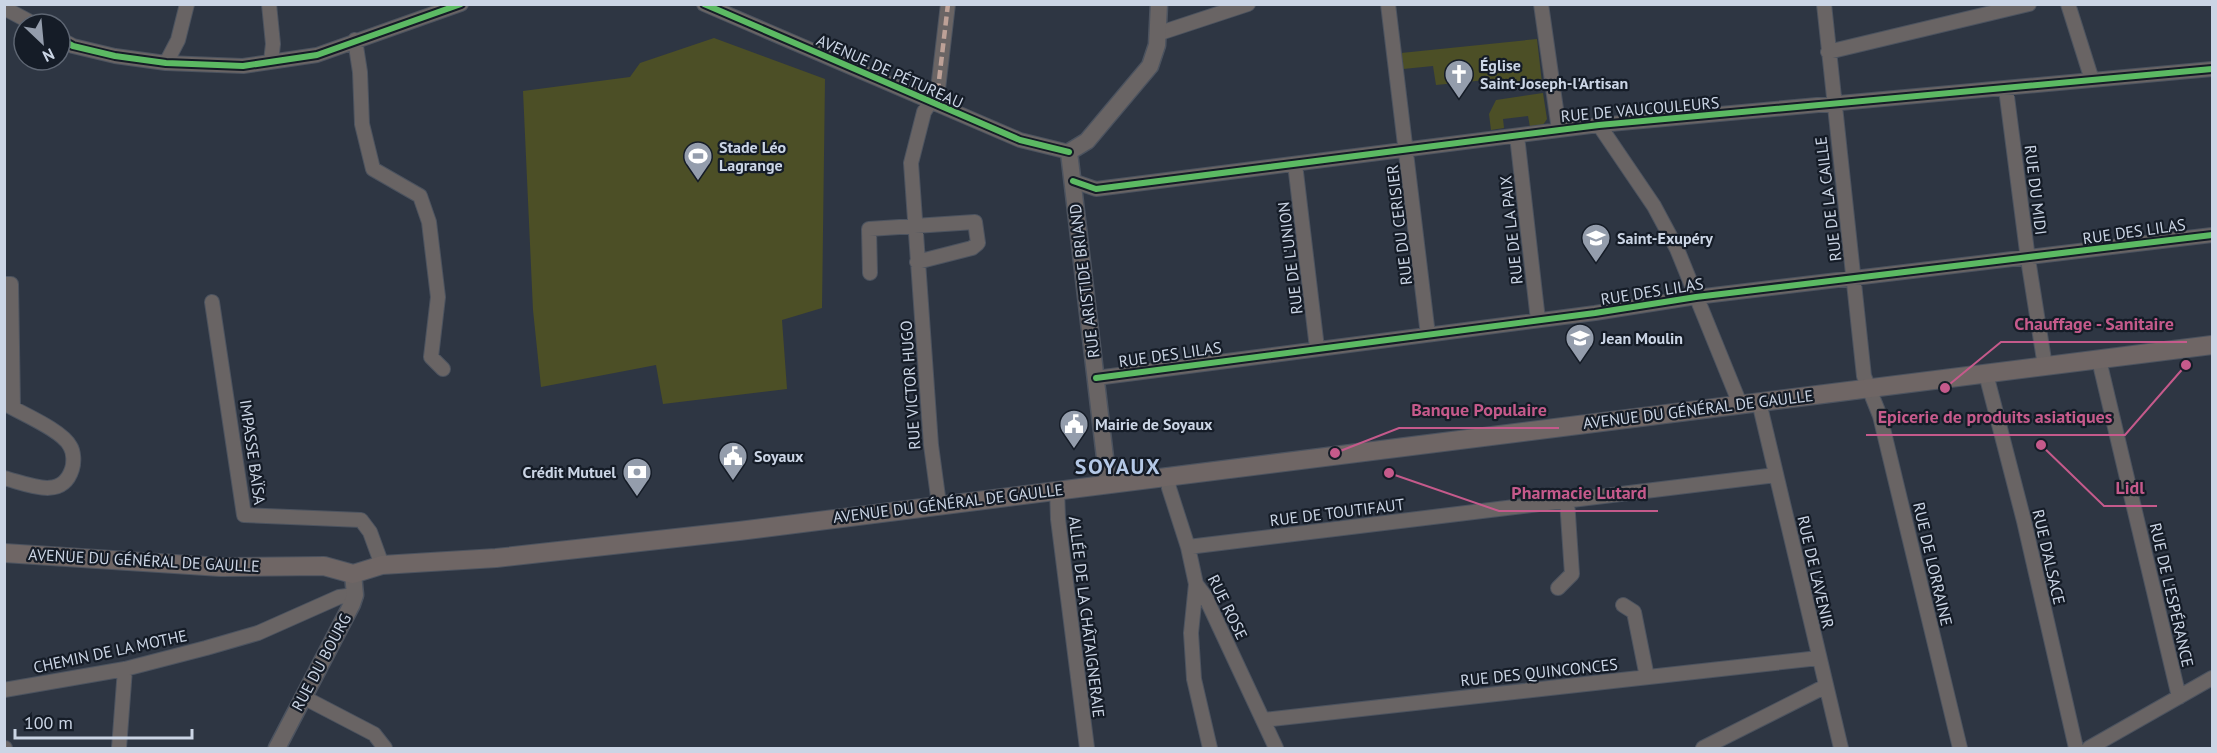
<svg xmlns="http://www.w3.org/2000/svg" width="2217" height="753" font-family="'PT Sans',sans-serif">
	<rect width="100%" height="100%" fill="#2e3643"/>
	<path fill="#4c4f26" d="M714 38 825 79 822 308 782 320 787 389 663 404 656 365 541 387 533 310 523 91 630 77 640 63Z
		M1537 39 1542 83 1495 89 1486 80 1436 85 1433 66 1403 69 1401 53Z
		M1543 93 1547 119 1543 125 1530 127 1528 116 1503 119 1504 128 1491 130 1489 114 1496 100Z"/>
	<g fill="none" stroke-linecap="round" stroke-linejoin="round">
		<g stroke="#4c535f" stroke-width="16">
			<path id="minor" d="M269 4 273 44 271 61
				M704 4 1020 140 1069 152
				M1388 4 1428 335
				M1541 4 1559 130
				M1824 4 1864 376 1880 416 1960 748
				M2068 4 2092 80
				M4 8 34 24
				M1157 34 1248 4
				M60 39 73 46 115 56 166 63 243 66 317 55 461 4
				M355 40 360 72 362 124 373 169 420 196 429 222 438 297 431 357 443 369
				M1828 52 2029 4
				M166 63 178 40 187 4
				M2006 89 2028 259 2045 366
				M1599 125 1654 206 1677 249 1740 404
				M1517 136 1538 320
				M1295 164 1317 348
				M1073 181 1096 189 1599 125 2212 69
				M870 273 869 229 975 222 978 243 972 248 917 262
				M4 284H11L13 408
				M212 302 244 515 361 520 370 532 382 565
				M2099 360 2179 697
				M1986 374 2024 521 2076 748
				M1096 378 1595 313 1696 297 2212 235
				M1759 402 1841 748
				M4 403C20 413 62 430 70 446 74 452 74 463 72 469 62 501 28 484 4 478
				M1168 475 1169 488 1188 547 1196 584 1205 596 1276 748
				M1057 489 1058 519 1087 748
				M939 504 931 445 911 163 924 112 938 89 948 4
				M1188 547 1776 475
				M1196 584 1191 633 1194 679 1210 748
				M1558 588 1572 574 1567 500
				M1623 605 1634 612 1647 677
				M4 690 125 669 206 648 258 633 339 597 355 595
				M303 697 374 734 385 748
				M1263 720 1819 658
				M4 748H5
				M119 748 125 669
				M1703 748 1826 686
				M2089 748 2212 678"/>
		</g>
		<g stroke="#4c535f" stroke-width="19">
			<path id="tertiary" d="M1108 483 1069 152 1087 141 1150 66 1157 45 1159 4
				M277 748 352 604 355 595 353 574"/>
		</g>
		<g stroke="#4c535f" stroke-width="20">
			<path id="secondary" d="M4 553 221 567 324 566 353 574 382 565 496 558 739 531 2212 345"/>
		</g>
		<use href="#minor" stroke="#696464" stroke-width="14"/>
		<use href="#tertiary" stroke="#696464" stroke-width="16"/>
		<use href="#secondary" stroke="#6f6665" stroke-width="18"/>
		<path stroke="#bda197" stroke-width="4.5" stroke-dasharray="9 4.5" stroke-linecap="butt" d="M930 104 938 89 948 4"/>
		<g stroke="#151c27" stroke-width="10">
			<path id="cycleway" d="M704 4 1020 140 1069 152
				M60 39 73 46 115 56 166 63 243 66 317 55 461 4
				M1073 181 1096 189 1599 125 2212 69
				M1096 378 1595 313 1696 297 2212 235"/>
		</g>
		<use href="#cycleway" stroke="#5cba63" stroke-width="6"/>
	</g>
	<defs>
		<g id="church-pin" transform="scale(1.5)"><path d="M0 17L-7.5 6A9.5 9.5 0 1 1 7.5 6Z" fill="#949dac" stroke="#151c27"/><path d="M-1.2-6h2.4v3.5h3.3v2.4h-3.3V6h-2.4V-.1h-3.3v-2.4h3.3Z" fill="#fff"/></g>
		<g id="stadium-pin" transform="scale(1.5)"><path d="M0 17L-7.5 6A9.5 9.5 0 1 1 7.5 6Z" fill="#949dac" stroke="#151c27"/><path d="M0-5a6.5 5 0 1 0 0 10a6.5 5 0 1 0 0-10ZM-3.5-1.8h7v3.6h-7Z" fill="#fff"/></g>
		<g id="school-pin" transform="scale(1.5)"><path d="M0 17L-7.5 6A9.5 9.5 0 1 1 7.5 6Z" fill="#949dac" stroke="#151c27"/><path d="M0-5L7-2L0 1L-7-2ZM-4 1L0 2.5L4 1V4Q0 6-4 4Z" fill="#fff"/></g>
		<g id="civic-pin" transform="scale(1.5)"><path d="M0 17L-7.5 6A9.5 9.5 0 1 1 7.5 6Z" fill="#949dac" stroke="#151c27"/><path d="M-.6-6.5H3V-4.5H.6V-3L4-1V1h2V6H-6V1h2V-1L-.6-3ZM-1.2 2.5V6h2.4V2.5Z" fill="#fff"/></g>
		<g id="bank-pin" transform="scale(1.5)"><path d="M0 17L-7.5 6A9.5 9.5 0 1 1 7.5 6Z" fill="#949dac" stroke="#151c27"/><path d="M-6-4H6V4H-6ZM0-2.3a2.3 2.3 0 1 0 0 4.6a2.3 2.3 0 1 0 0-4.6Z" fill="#fff"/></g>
	</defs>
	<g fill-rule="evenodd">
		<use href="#church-pin" x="1459" y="74"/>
		<use href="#stadium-pin" x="698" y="156"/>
		<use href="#school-pin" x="1596" y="238"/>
		<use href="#school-pin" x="1580" y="338"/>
		<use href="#civic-pin" x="1074" y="424"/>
		<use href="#civic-pin" x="733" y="456"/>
		<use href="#bank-pin" x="637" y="472"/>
	</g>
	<g text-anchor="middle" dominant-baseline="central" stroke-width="4.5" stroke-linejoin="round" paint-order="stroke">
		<g font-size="16" font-weight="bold" fill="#cbd5e5" stroke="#151c27" text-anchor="start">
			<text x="1480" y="65">Église<tspan x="1480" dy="18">Saint-Joseph-l'Artisan</tspan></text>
			<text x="719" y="147">Stade Léo<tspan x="719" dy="18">Lagrange</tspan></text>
			<text x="1617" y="238">Saint-Exupéry</text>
			<text x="1601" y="338">Jean Moulin</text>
			<text x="1095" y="424">Mairie de Soyaux</text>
			<text x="754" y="456">Soyaux</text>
			<text x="616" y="472" text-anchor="end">Crédit Mutuel</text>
		</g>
		<g font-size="16" fill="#cbd5e5" stroke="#151c27">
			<text transform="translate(890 71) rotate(24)">AVENUE DE PÉTUREAU</text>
			<text transform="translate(1640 109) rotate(-5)">RUE DE VAUCOULEURS</text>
			<text transform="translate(2036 190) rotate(83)">RUE DU MIDI</text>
			<text transform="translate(1828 199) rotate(-97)">RUE DE LA CAILLE</text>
			<text transform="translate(1399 225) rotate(-97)">RUE DU CERISIER</text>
			<text transform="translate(1511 230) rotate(-96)">RUE DE LA PAIX</text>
			<text transform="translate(2134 231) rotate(-8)">RUE DES LILAS</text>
			<text transform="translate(1290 258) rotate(-97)">RUE DE L'UNION</text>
			<text transform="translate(1084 281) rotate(-97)">RUE ARISTIDE BRIAND</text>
			<text transform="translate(1652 291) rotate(-9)">RUE DES LILAS</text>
			<text transform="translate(1170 354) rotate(-8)">RUE DES LILAS</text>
			<text transform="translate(910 385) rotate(-94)">RUE VICTOR HUGO</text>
			<text transform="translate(1698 409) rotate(-7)">AVENUE DU GÉNÉRAL DE GAULLE</text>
			<text transform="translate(253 452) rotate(82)">IMPASSE BAÏSA</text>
			<text transform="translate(948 503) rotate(-7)">AVENUE DU GÉNÉRAL DE GAULLE</text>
			<text transform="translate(1337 512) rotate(-7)">RUE DE TOUTIFAUT</text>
			<text transform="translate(2049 557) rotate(77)">RUE D'ALSACE</text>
			<text transform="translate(144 560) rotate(3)">AVENUE DU GÉNÉRAL DE GAULLE</text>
			<text transform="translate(1933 564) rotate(77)">RUE DE LORRAINE</text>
			<text transform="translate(1816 572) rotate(77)">RUE DE L'AVENIR</text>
			<text transform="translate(2172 595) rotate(77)">RUE DE L'ESPÉRANCE</text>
			<text transform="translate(1228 607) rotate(64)">RUE ROSE</text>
			<text transform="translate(1087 617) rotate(83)">ALLÉE DE LA CHÂTAIGNERAIE</text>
			<text transform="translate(110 651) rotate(-12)">CHEMIN DE LA MOTHE</text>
			<text transform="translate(321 662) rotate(-62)">RUE DU BOURG</text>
			<text transform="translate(1539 672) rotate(-6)">RUE DES QUINCONCES</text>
		</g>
		<g font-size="22" font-weight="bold" letter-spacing="1.5" fill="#b4c8e6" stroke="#151c27">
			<text x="1118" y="466">SOYAUX</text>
		</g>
	</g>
	<path fill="none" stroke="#c55a8b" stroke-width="2" d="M1945 388L2001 342H2187M1335 453L1399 428H1559M2186 365L2125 435H1866M2041 445L2104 506H2157M1389 473L1499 511H1658"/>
	<g fill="#c55a8b" stroke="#151c27" stroke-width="2">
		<circle cx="1945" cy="388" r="6"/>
		<circle cx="1335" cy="453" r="6"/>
		<circle cx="2186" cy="365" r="6"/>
		<circle cx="2041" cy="445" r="6"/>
		<circle cx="1389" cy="473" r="6"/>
	</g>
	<g font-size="18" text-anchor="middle" font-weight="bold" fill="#c55a8b" stroke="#151c27" stroke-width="4.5" stroke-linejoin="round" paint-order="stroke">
		<text x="2094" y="330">Chauffage - Sanitaire</text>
		<text x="1479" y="416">Banque Populaire</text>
		<text x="1995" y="423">Epicerie de produits asiatiques</text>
		<text x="2130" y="494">Lidl</text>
		<text x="1579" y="499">Pharmacie Lutard</text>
	</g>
	<rect width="2217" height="753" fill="none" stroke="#cbd5e5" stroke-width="12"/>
	<g transform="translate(42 42) rotate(154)"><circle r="28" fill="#151c27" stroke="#5e6673" stroke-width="1.5"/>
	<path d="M0-4.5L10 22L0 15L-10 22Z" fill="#949dac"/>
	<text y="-9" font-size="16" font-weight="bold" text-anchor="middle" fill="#cbd5e5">N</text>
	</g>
	<path d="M15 729v9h177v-9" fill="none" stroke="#cbd5e5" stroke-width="3"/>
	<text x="24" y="729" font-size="18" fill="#cbd5e5" stroke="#151c27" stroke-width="4.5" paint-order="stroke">100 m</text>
</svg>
